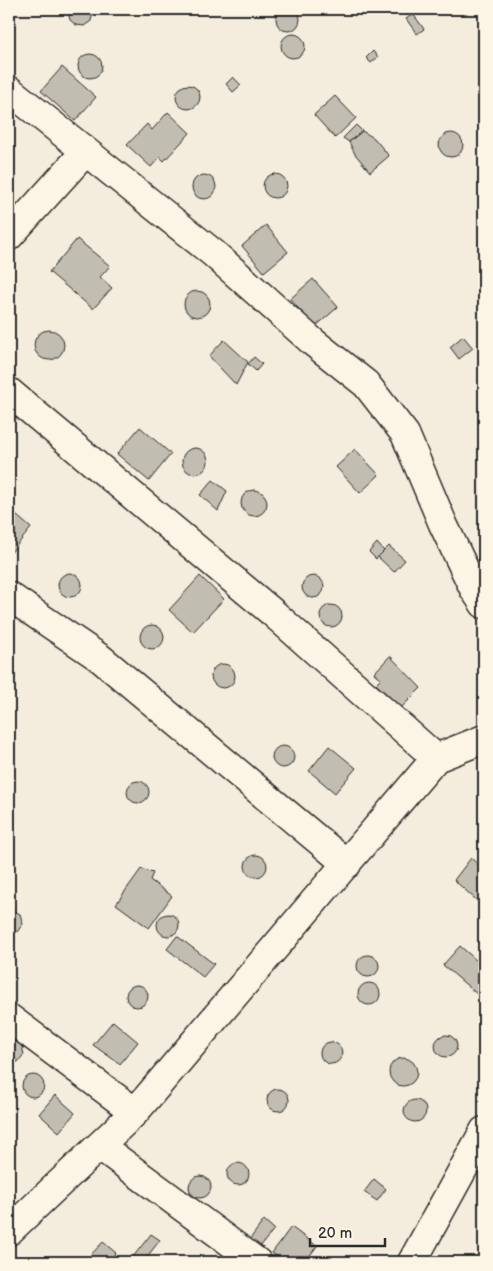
<svg xmlns="http://www.w3.org/2000/svg" width="493" height="1271" font-family="'Balsamiq Sans',sans-serif">
	<rect width="100%" height="100%" fill="#f4edde"/>
	<filter id="ink" filterUnits="userSpaceOnUse"><feTurbulence type="fractalNoise" baseFrequency=".02" numOctaves="2"/><feDisplacementMap in="SourceGraphic" scale="10" xChannelSelector="R" yChannelSelector="G"/><feConvolveMatrix kernelMatrix="1 2 1 2 8 2 1 2 1" color-interpolation-filters="sRGB"/></filter>
	<g filter="url(#ink)">
		<path fill="#c2bdb1" stroke="#2b2b2b" d="M276 19a12 12 0 1 1 24 0a12 12 0 1 1-24 0Z
			M70 9H92L93 13 91 21 84 26 76 25 70 20 68 12Z
			M413 14 424 29 417 34 406 19Z
			M281 46a12 12 0 1 1 24 0a12 12 0 1 1-24 0Z
			M373 51 378 57 371 63 366 58Z
			M78 66a12 12 0 1 1 24 0a12 12 0 1 1-24 0Z
			M62 67 96 97 75 121 41 91Z
			M233 77 241 85 233 92 226 84Z
			M176 97a12 12 0 1 1 24 0a12 12 0 1 1-24 0Z
			M335 96 356 118 335 138 314 115Z
			M168 112 190 133 164 161 160 157 151 167 127 145 147 124 152 130Z
			M356 125 362 131 349 142 343 138Z
			M362 131 374 138 389 156 370 172 355 154 349 142Z
			M439 145a12 12 0 1 1 24 0a12 12 0 1 1-24 0Z
			M263 186a12 12 0 1 1 24 0a12 12 0 1 1-24 0Z
			M192 187a12 12 0 1 1 24 0a12 12 0 1 1-24 0Z
			M266 225 288 252 264 272 242 246Z
			M77 239 110 266 100 277 112 288 93 309 49 272Z
			M313 279 338 307 315 327 290 299Z
			M184 304a13 13 0 1 1 26 0a13 13 0 1 1-26 0Z
			M34 345a15 15 0 1 1 30 0a15 15 0 1 1-30 0Z
			M463 336 473 348 459 359 450 347Z
			M224 340 248 362 236 385 209 356Z
			M254 357 262 364 256 371 248 364Z
			M140 427 171 454 149 481 117 454Z
			M182 461a13 13 0 1 1 26 0a13 13 0 1 1-26 0Z
			M355 449 379 475 360 493 336 467Z
			M213 480 227 491 218 511 200 495Z
			M241 503a13 13 0 1 1 26 0a13 13 0 1 1-26 0Z
			M9 509 31 528 9 555Z
			M377 543 384 551 376 559 369 552Z
			M389 546 405 560 394 572 378 557Z
			M58 585a12 12 0 1 1 24 0a12 12 0 1 1-24 0Z
			M302 587a11 11 0 1 1 22 0a11 11 0 1 1-22 0Z
			M200 576 224 599 193 632 169 610Z
			M320 616a11 11 0 1 1 22 0a11 11 0 1 1-22 0Z
			M140 637a12 12 0 1 1 24 0a12 12 0 1 1-24 0Z
			M390 656 421 688 401 708 376 684 381 679 374 673Z
			M211 676a12 12 0 1 1 24 0a12 12 0 1 1-24 0Z
			M329 746 356 768 335 793 309 771Z
			M272 757a11 11 0 1 1 22 0a11 11 0 1 1-22 0Z
			M127 792a11 11 0 1 1 22 0a11 11 0 1 1-22 0Z
			M245 866a11 11 0 1 1 22 0a11 11 0 1 1-22 0Z
			M471 858 484 870V907L454 880Z
			M141 869 153 873 150 880 172 896 149 928 116 904Z
			M14 911 20 914 23 924 17 932 10 933 9 912Z
			M157 925a11 11 0 1 1 22 0a11 11 0 1 1-22 0Z
			M177 936 214 964 203 977 167 949Z
			M460 946 484 967V1000L443 965Z
			M357 966a11 11 0 1 1 22 0a11 11 0 1 1-22 0Z
			M358 994a11 11 0 1 1 22 0a11 11 0 1 1-22 0Z
			M126 996a11 11 0 1 1 22 0a11 11 0 1 1-22 0Z
			M113 1021 138 1042 120 1064 93 1045Z
			M435 1046a11 11 0 1 1 22 0a11 11 0 1 1-22 0Z
			M15 1041 21 1044 24 1054 18 1062H11L9 1061V1042Z
			M320 1053a11 11 0 1 1 22 0a11 11 0 1 1-22 0Z
			M389 1072a14 14 0 1 1 28 0a14 14 0 1 1-28 0Z
			M22 1086a11 11 0 1 1 22 0a11 11 0 1 1-22 0Z
			M267 1100a11 11 0 1 1 22 0a11 11 0 1 1-22 0Z
			M55 1095 75 1113 59 1132 39 1114Z
			M404 1111a11 11 0 1 1 22 0a11 11 0 1 1-22 0Z
			M227 1174a11 11 0 1 1 22 0a11 11 0 1 1-22 0Z
			M189 1187a11 11 0 1 1 22 0a11 11 0 1 1-22 0Z
			M374 1179 386 1189 377 1201 364 1192Z
			M264 1220 274 1229 260 1247 250 1239Z
			M291 1227 317 1246 305 1262H285L272 1253Z
			M151 1234 160 1240 143 1262H129Z
			M103 1242 116 1253 110 1259 113 1262H84Z"/>
		<g fill="none" stroke-linecap="round" stroke-linejoin="round">
			<g stroke="#2b2b2b" stroke-width="31">
				<path id="minor" d="M9 90 213 253 313 342 366 384 405 434 443 524 474 589 484 604
					M9 236 85 152
					M9 392 273 613 436 758
					M9 596 100 658 347 864
					M9 1018 135 1112
					M100 1146 257 1262
					M9 1231 135 1112 436 758 484 739"/>
			</g>
			<g stroke="#2b2b2b" stroke-width="31">
				<path id="major" d="M412 1262 484 1131"/>
			</g>
			<use href="#minor" stroke="#fcf5e5" stroke-width="28"/>
			<use href="#major" stroke="#fcf5e5" stroke-width="28"/>
		</g>
	</g>
	<rect width="493" height="1271" fill="none" stroke="#fcf5e5" stroke-width="30"/>
	<rect x="15" y="15" width="463" height="1241" fill="none" stroke="#2b2b2b" stroke-width="2" filter="url(#ink)"/>
	<path d="M310 1238v8h75v-8" fill="none" stroke="#2b2b2b" stroke-width="2.5"/>
	<text x="318" y="1238" font-size="15" fill="#2b2b2b" stroke="#fcf5e5" stroke-width="4" paint-order="stroke">20 m</text>
</svg>
